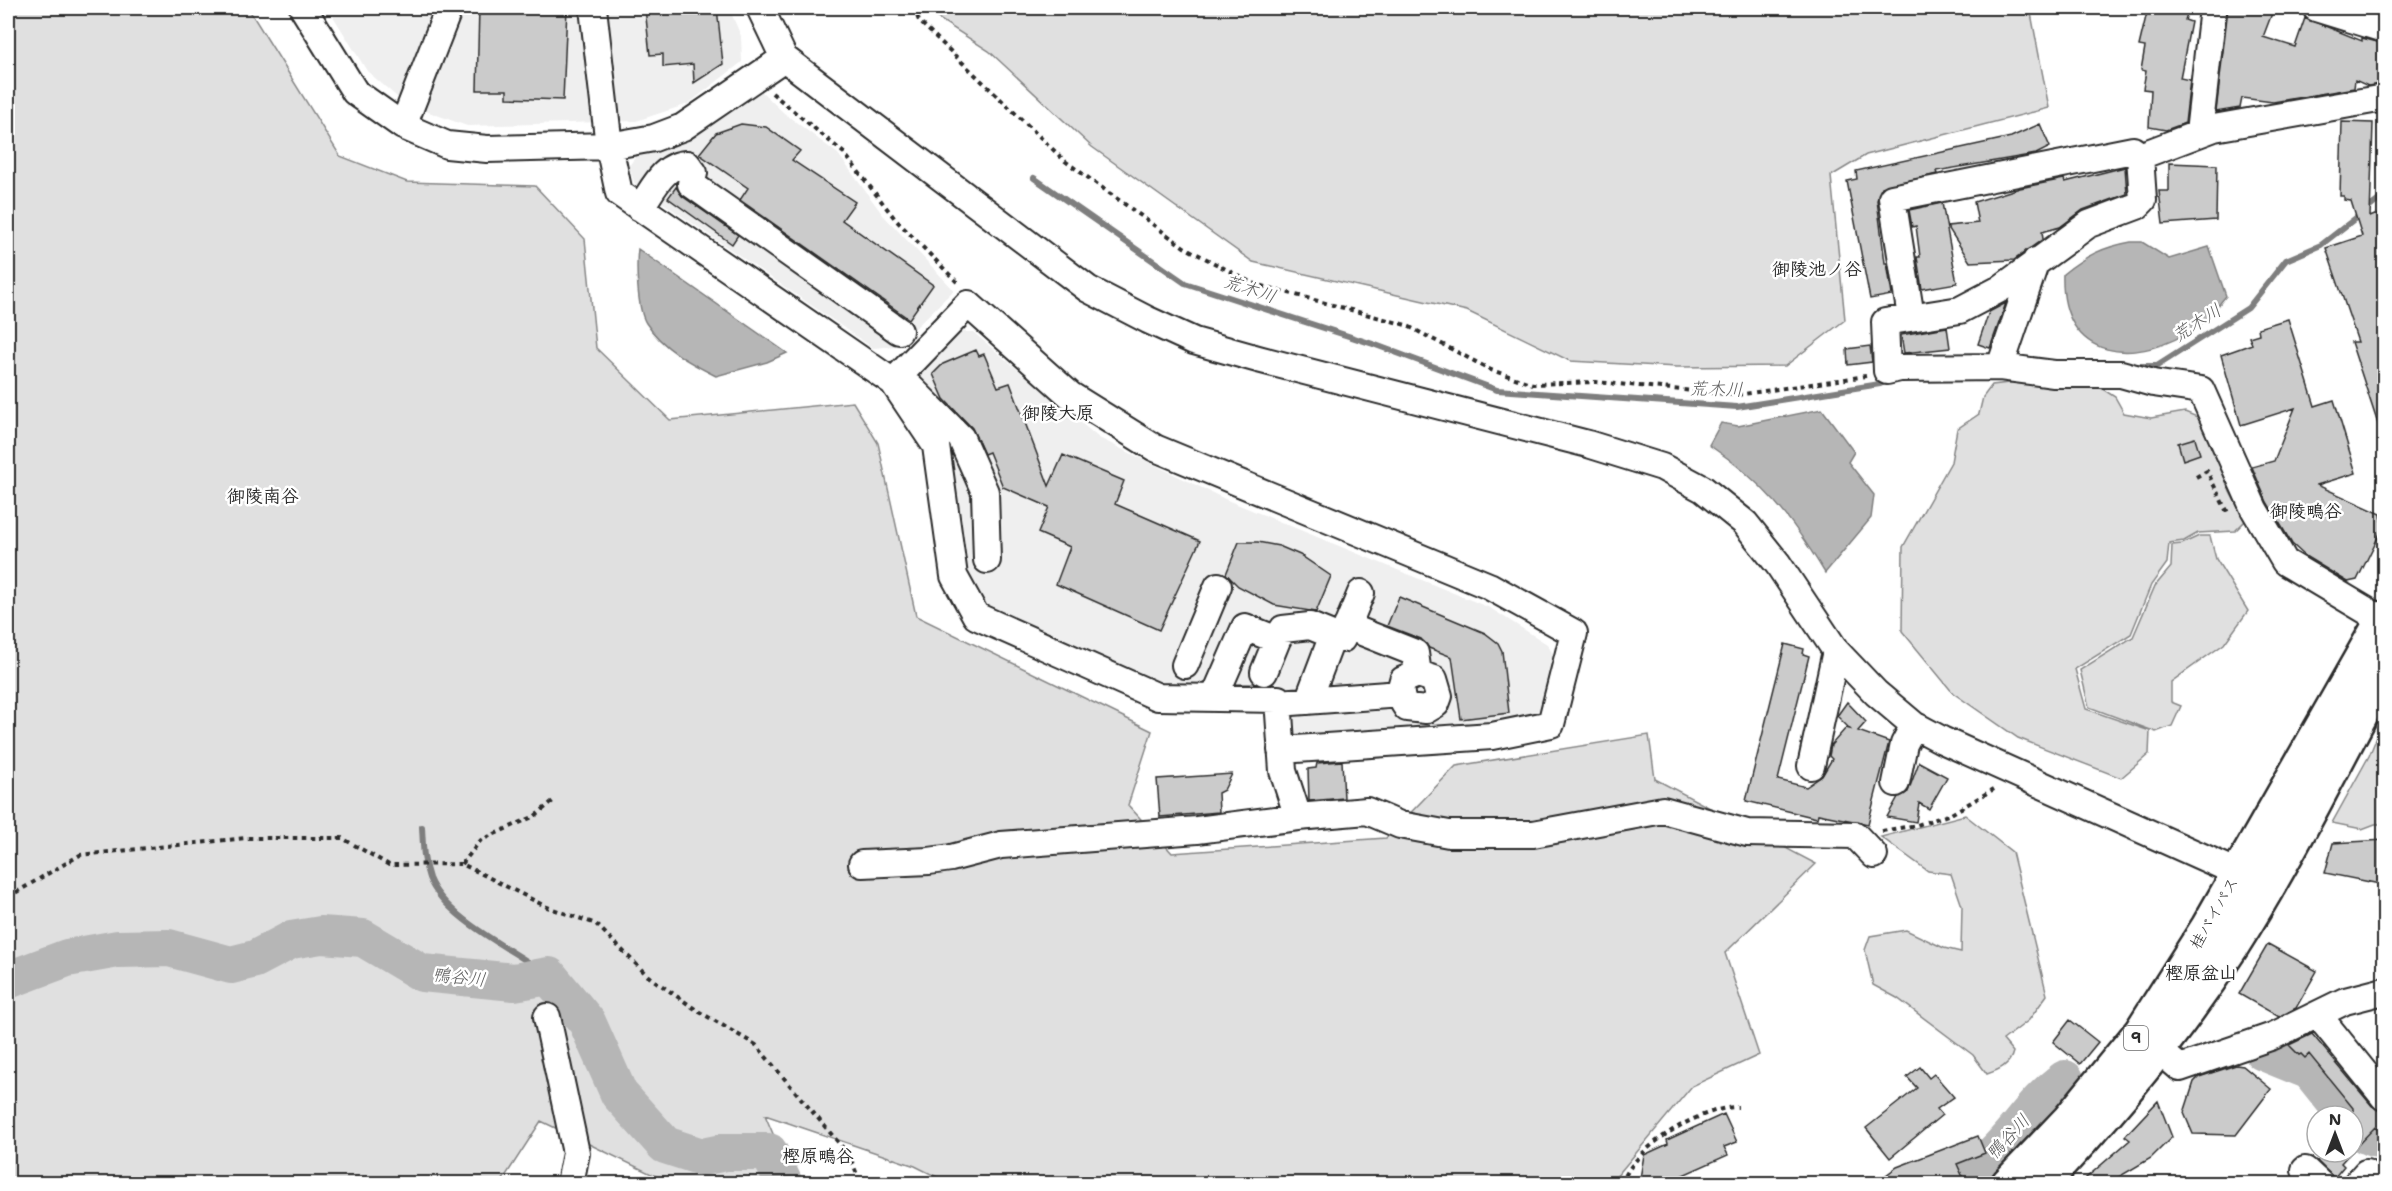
<svg xmlns="http://www.w3.org/2000/svg" width="2392" height="1191" font-family="'Shantell Sans','Klee One',sans-serif">
	<rect width="100%" height="100%" fill="#fff"/>
	<filter id="ink" filterUnits="userSpaceOnUse"><feTurbulence type="fractalNoise" baseFrequency=".0167" numOctaves="2"/><feDisplacementMap in="SourceGraphic" scale="12" xChannelSelector="R" yChannelSelector="G"/><feConvolveMatrix kernelMatrix="1 2 1 2 8 2 1 2 1" color-interpolation-filters="sRGB"/></filter>
	<g filter="url(#ink)">
		<path fill="#efefef" d="M328 8H729L741 36 742 62 688 104 636 121 467 126 404 103 367 71Z
			M759 89 784 113 838 154 883 215 954 290 897 346 873 348 634 183 629 166 641 149Z
			M952 332H973L1099 438 1227 500 1490 608 1547 644 1556 659 1545 708 1533 719 1484 729 1299 739 1288 730 1284 692 1152 685 980 609 962 580 910 374Z"/>
		<path fill="#e0e0e0" stroke="#868686" stroke-width="1.5" d="M8 8H248L340 156 407 182 535 186 585 239 596 348 670 420 853 402 878 443 916 616 1152 731 1128 805 1172 853 1386 838 1456 766 1649 735 1655 779 1816 864 1725 953 1759 1055 1692 1086 1611 1183H949L915 1166 765 1115 794 1183H670L541 1121 501 1183H8Z
			M922 8H2030L2049 108 1866 155 1831 176 1845 320 1785 366 1677 367 1570 361 1467 311 1253 262 1092 147 989 51Z
			M2017 382 2098 386 2115 397 2124 413 2151 418 2185 412 2202 419 2230 492 2245 521 2235 531 2198 533 2184 541 2169 543 2167 563 2151 585 2131 634 2075 669 2086 709 2150 731 2149 754 2121 778 2018 738 1953 693 1902 631 1903 547 1951 462 1957 429 1979 414 1983 397 1992 385Z
			M2199 536H2210L2216 559 2248 611 2224 644 2171 682V702L2181 706 2172 726 2156 732 2089 707 2080 670 2133 637 2155 586 2171 567 2172 545 2182 544Z
			M2384 720V824H2375L2362 829 2332 823 2369 756Z
			M1965 815 2012 852 2047 995 2029 1020 2003 1040 2013 1052C2010 1065 1999 1070 1987 1074L1973 1055 1897 998 1873 985 1865 950 1870 936 1906 930 1944 948 1961 952 1962 906 1951 874 1928 871 1881 837Z"/>
		<path fill="#b6b6b6" stroke="#7e7e7e" stroke-width="1.5" d="M2131 242H2142L2169 259 2209 247 2226 296C2217 306 2209 319 2198 326 2138 368 2060 363 2063 274 2085 256 2103 247 2131 242Z
			M638 249 787 353 767 362 716 376C690 363 663 349 646 323 637 309 636 265 638 249Z
			M1822 409 1854 452 1848 462 1874 495 1871 518 1825 573C1791 517 1764 482 1709 445L1721 423 1738 426Z"/>
		<g fill="none" stroke-linecap="round" stroke-linejoin="round">
			<path stroke="#7e7e7e" stroke-width="6" d="M1034 178 1185 283 1373 344 1497 390 1737 407 1880 384 1888 380
				M2132 366H2157L2248 308 2286 260 2321 245 2384 196
				M422 827C423 844 423 861 429 878 445 919 516 951 549 976"/>
			<path stroke="#b6b6b6" stroke-width="38" d="M8 980 67 958 118 949 169 948 231 965 255 959 291 940 321 935 363 938 422 973 514 982 549 976 587 1022 619 1094 665 1145 702 1157 726 1152H769L784 1184
				M2263 1052 2310 1071 2346 1116
				M2353 1124C2362 1135 2371 1139 2384 1140
				M1943 1184C2008 1162 2016 1114 2065 1079"/>
		</g>
		<path fill="#cbcbcb" stroke="#2b2b2b" stroke-width="1.5" d="M479 8H567L563 100 507 98V90H477Z
			M645 8H717L723 64 694 83 693 64 663 67V54L650 55Z
			M2148 8H2189L2185 20 2191 22 2180 78 2190 80 2185 123 2166 130 2149 127 2151 90 2143 89 2146 71 2141 70 2145 47 2139 46Z
			M2228 8H2274L2263 37 2295 47 2305 18 2362 41V38L2385 44V83L2368 86 2355 80 2354 88 2273 102 2242 98 2240 108 2216 112Z
			M2342 122 2373 123 2370 217 2377 214 2385 238V432L2381 433 2351 342H2358L2326 248 2362 236 2351 201 2344 200V196H2340Z
			M741 124 766 127 800 151 792 160 855 202 842 220 933 285 909 319 740 200 748 188 699 154 716 133Z
			M2040 124 2050 147 2036 154 1936 171 1937 174 1882 187 1877 200 1885 263H1887L1892 295 1870 299 1847 181 1857 179 1856 171 2011 137Z
			M2169 163 2217 165 2216 220 2163 224 2159 191H2169Z
			M2125 167 2127 194 2083 210 2060 227 2042 232 2043 239 2014 260 1970 262 1947 226 1978 223 1974 202 2020 188 2064 179 2065 182Z
			M676 187 682 196 738 235 732 244 668 198Z
			M1942 203 1957 283 1922 289 1917 257H1920L1916 226 1912 227 1909 210Z
			M2006 303 1990 348 1978 344 1989 312Z
			M2288 319 2315 406 2334 400 2356 473 2317 485 2381 514 2383 527 2357 580 2348 582 2305 556 2292 544 2267 502 2252 467 2274 461 2295 408 2241 425 2221 355 2252 344 2249 337 2259 334 2258 328Z
			M1947 327 1950 348 1904 353 1901 335Z
			M1870 346 1872 362 1848 365 1847 349Z
			M976 350 979 356 984 354 998 387 1010 383 1049 486 1063 455 1124 481 1115 504 1200 541 1159 630 1056 584 1070 547 1038 533 1049 507 1003 487 989 452 984 454 972 428 944 399 933 374 943 364Z
			M2195 438 2200 454 2183 460 2178 443Z
			M1239 542H1258L1279 546 1300 555 1331 576 1316 612 1274 605 1238 586 1226 574Z
			M1399 597 1485 633 1498 643 1502 651 1509 713 1461 719 1452 657 1429 648 1421 639 1387 626Z
			M1785 644 1804 649 1803 654 1809 656 1778 780 1806 787 1822 776 1832 759 1829 756 1831 745 1846 728 1850 729 1837 716 1847 702 1866 722 1858 731 1889 742 1868 824 1818 814 1817 818 1746 801Z
			M1342 761 1344 798 1309 801 1308 769 1316 768 1317 763Z
			M1919 762 1947 777 1929 809 1919 803 1916 822 1887 817 1898 797 1908 792Z
			M1232 774 1224 790 1218 793 1219 812 1160 817 1157 779Z
			M2385 840V885L2325 873 2333 843Z
			M2268 944 2317 971 2296 1008 2279 1017 2239 994Z
			M2070 1020 2098 1042 2080 1064 2053 1042Z
			M2312 1034 2372 1106 2385 1112V1137L2375 1127 2353 1150V1108L2309 1054 2305 1058 2301 1054 2299 1055 2289 1045Z
			M2236 1065 2243 1066 2271 1089 2236 1135 2193 1134 2184 1113 2194 1082 2199 1077Z
			M1920 1067 1929 1078 1934 1074 1954 1097 1937 1109 1942 1115 1890 1158 1866 1128 1917 1088 1907 1077Z
			M2158 1101 2172 1137 2151 1158 2107 1184H2079L2130 1140 2125 1136Z
			M1724 1114 1737 1142 1724 1147 1728 1155 1663 1184H1639L1644 1155 1668 1144 1667 1140Z
			M1978 1136 1985 1153 1957 1164 1966 1184H1874L1897 1167Z
			M2325 1152H2351L2341 1163 2344 1166 2334 1178 2317 1161Z"/>
		<g fill="none" stroke-linecap="round" stroke-linejoin="round">
			<g stroke="#2b2b2b" stroke-width="30">
				<path id="minor" d="M303 8 355 92 403 126 447 145 487 149 609 146 654 138 683 127 784 58
					M593 8 609 146 619 193 893 382 936 446 954 576 976 616 1158 697 1278 699 1283 771 1298 817
					M760 8 784 58 1088 289 1148 320 1194 341 1258 359 1588 444 1662 467 1703 489 1745 523 1778 564 1836 651 1876 693 1914 725 1942 740 2256 881
					M2316 8 2384 29
					M403 126 449 8
					M2199 133 2213 8
					M640 208C653 190 663 164 687 164L694 173 691 184 899 331
					M2036 261 2000 367 1900 368 1887 371 1885 322 1960 310 2000 289 2089 224 2137 206 2143 200 2140 156
					M1911 317 1892 198 2133 150 2140 156 2214 128 2384 98
					M2000 367 2054 374H2121L2153 383 2201 390 2254 509 2285 562 2384 621
					M893 382 968 304 1070 395 1155 448 1489 586 1574 633 1551 724 1492 736 1281 750
					M910 387 961 438 985 492 987 560
					M1347 626 1415 653 1418 674 1403 680C1399 691 1400 699 1407 708L1426 710 1436 704 1439 696 1434 679 1418 674
					M1185 665 1218 586
					M1264 672 1277 640
					M1214 698 1245 627 1277 640 1283 629 1310 626 1342 639 1361 593
					M1308 701 1333 635
					M1278 703 1401 694
					M1811 766 1836 651
					M1896 783 1904 744 1914 725
					M862 864 929 861 951 858 1001 845 1197 830 1298 817 1367 811 1400 825 1449 834H1533L1663 810 1747 833 1855 835 1874 855
					M2318 1015 2384 1097
					M547 1017 576 1153 570 1184
					M2159 1050 2180 1068 2273 1036 2345 1001 2384 991
					M2305 1170 2320 1184
					M2356 1184 2366 1173"/>
			</g>
			<g stroke="#2b2b2b" stroke-width="38">
				<path id="highway" d="M2008 1184 2069 1120 2141 1032 2208 927 2384 618
					M2041 1184C2112 1110 2176 1032 2232 946 2288 858 2335 762 2384 671"/>
			</g>
			<path stroke="#2b2b2b" stroke-width="4" stroke-dasharray="4.5 4.5" stroke-linecap="butt" d="M914 8 919 21 1065 161 1184 247 1252 283 1406 325 1491 370 1533 384 1596 382 1737 395 1866 376
				M772 93 844 153 896 220 959 284
				M2196 477 2207 471 2226 510 2230 508
				M1882 831 1917 825 1951 814 1994 789
				M462 864 481 840 535 816 553 801
				M8 897 80 855 246 838H342L389 865 462 864 547 907 596 924 648 976 698 1011 756 1045 849 1155 861 1184
				M1622 1184C1633 1147 1701 1107 1738 1107"/>
			<use href="#minor" stroke="#fff" stroke-width="26"/>
			<use href="#highway" stroke="#fff" stroke-width="33"/>
		</g>
	</g>
	<g text-anchor="middle" dominant-baseline="central" stroke-width="5" stroke-linejoin="round" paint-order="stroke">
		<rect fill="#fff" stroke="#6b6b6b" stroke-width="1.5" x="2124" y="1026" width="24" height="24" rx="4.5"/>
		<g font-size="15" font-weight="bold" fill="#2b2b2b">
			<text x="2136" y="1038">9</text>
		</g>
		<g font-size="16" fill="#2b2b2b" stroke="#fff">
			<text transform="translate(2214 913) rotate(-60)">桂バイパス</text>
		</g>
		<g font-size="18" font-weight="bold" fill="#2b2b2b" stroke="#fff">
			<text x="1817" y="269">御陵池ノ谷</text>
			<text x="1058" y="413">御陵大原</text>
			<text x="263" y="496">御陵南谷</text>
			<text x="2306" y="511">御陵鴫谷</text>
			<text x="2201" y="973">樫原盆山</text>
			<text x="818" y="1156">樫原鴫谷</text>
		</g>
		<g font-size="18" font-style="italic" fill="#5c5c5c" stroke="#fff">
			<text transform="translate(1250 289) rotate(18)">荒木川</text>
			<text transform="translate(2197 323) rotate(-33)">荒木川</text>
			<text transform="translate(1716 389) rotate(1)">荒木川</text>
			<text transform="translate(459 977) rotate(6)">鴨谷川</text>
			<text transform="translate(2008 1137) rotate(-47)">鴨谷川</text>
		</g>
	</g>
	<rect width="2392" height="1191" fill="none" stroke="#fff" stroke-width="30"/>
	<rect x="15" y="15" width="2362" height="1161" fill="none" stroke="#2b2b2b" stroke-width="2" filter="url(#ink)"/>
	<g transform="translate(2335 1134)"><circle r="28" fill="#ffffff" stroke="#aaaaaa" stroke-width="1.5"/>
	<path d="M0-4.5L10 22L0 15L-10 22Z" fill="#2b2b2b"/>
	<text y="-9" font-size="16" font-weight="bold" text-anchor="middle" fill="#2b2b2b">N</text>
	</g>
</svg>
